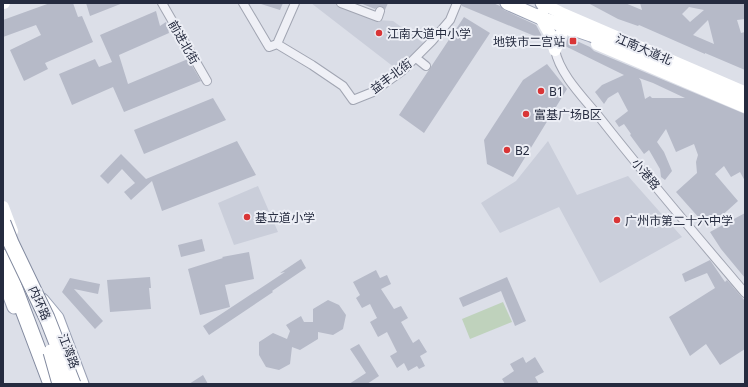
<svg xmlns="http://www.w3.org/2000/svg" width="748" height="387" font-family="'Noto Sans','Noto Sans SC',sans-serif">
	<rect width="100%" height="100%" fill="#dcdfe8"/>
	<path fill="#caceda" d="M311 3H338L377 20 393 21 426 45 399 71Z
		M548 141 577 195 628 176 682 237 600 283 559 207 500 233 481 203 516 181Z
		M258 186 278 232 234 245 218 203Z"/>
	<path fill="#bfd2bc" d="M503 302 512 322 470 339 462 319Z"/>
	<path fill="#b6bac8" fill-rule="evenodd" d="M50 3H73L78 17 82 16 93 42 45 63 48 69 24 81 10 50 41 35 36 25 3 37V20Z
		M86 3H123L90 16Z
		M261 3H283L280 10 261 4Z
		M360 3H388L385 10 381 6 377 7 375 9Z
		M462 3H493L500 6 504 10 536 25 544 40 462 6Z
		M588 3H625L642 10 640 3H745V19L737 20 741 33 745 32V70L705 53V54L639 25 638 26 618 19ZM689 7 704 10 690 22 682 14ZM708 20 714 44 693 35Z
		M156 11 160 26 166 22 169 33 119 55 128 84 188 59 201 81 124 112 113 87 72 105 59 74 95 59 99 67 112 62 100 35Z
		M464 17 490 33 424 133 399 115Z
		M568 37 590 47 594 51 745 114V181L740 172 731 177 724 166 715 174 738 201 708 228 676 192 697 173 696 162 698 155 694 144 676 152 666 129 657 142 664 152 672 171 665 180 661 177 660 169 649 150 644 154 630 135 631 134 624 124 619 127 615 121 628 111 618 92 608 98 604 104 595 92 602 85 624 75 565 46ZM639 78 653 83 685 98H652L650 96 645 99 641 81Z
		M547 64 567 89 513 177 487 164 484 140 523 80Z
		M213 98 226 120 144 154 134 130Z
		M237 141 256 175 162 211 152 181 131 200 124 192 135 183 122 169 108 184 100 176 121 154 146 179Z
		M745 213V278L721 249 710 232Z
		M202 239 205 251 181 257 178 245Z
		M249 252 254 279 225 285 230 307 200 315 188 269 223 258 222 257Z
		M301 259 306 268 272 291 273 292 209 335 203 326 285 272 280 273Z
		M710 260 725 282 727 280 745 301V349L720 365 706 344 690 356 669 317 715 288 707 273 685 282 682 274Z
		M376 270 380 278 387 275 391 284 381 289 394 309 401 306 408 318 401 322 413 343 419 339 427 352 420 356 425 366 419 369 417 366 408 371 404 363 397 368 390 356 397 352 387 332 378 337 370 322 377 318 370 304 362 308 356 298 360 295 353 282Z
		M150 277 151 288H149L151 309 110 312 107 280Z
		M507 277 526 321 515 326 501 291 463 307 459 298Z
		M70 278 100 284 98 294 74 289 103 321 95 329 62 292Z
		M328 300 339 305 346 315 343 329 333 335 318 332V339L300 350 292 347 290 364 279 370 266 367 259 355V342L273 333 287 339 290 331 286 325 301 316 304 322H313V309Z
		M359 344 379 376 367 384H349L366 373 350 349Z
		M523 357 526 363 535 357 544 372 535 377 539 384H505L502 379 514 371 510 364Z
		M203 375 208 384H189Z"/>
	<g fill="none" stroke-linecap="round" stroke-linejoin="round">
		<g stroke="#a1a5b2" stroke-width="10">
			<path id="street" d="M162 3 207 81
				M243 3 269 47 277 44 312 65 343 86 353 100 373 92 402 71 432 41 450 20 457 3
				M341 3 378 17 380 11
				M277 44 295 3
				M555 50C560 75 584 98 600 118 647 178 696 235 745 293
				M416 58 426 66"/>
		</g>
		<g stroke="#9aa1b4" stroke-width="15">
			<path id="primary" d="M507 3 541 18 591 35 626 49 745 99
				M542 3 543 4
				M3 278 14 307
				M42 300 57 318 82 384"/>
		</g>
		<g stroke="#828a9f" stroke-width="17">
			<path id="highway" d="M3 257 51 384"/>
		</g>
		<use href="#street" stroke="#eff0f6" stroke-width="8"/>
		<path stroke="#fff" stroke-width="12" d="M3 3H4
			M543 4 563 14 744 92
			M542 13 541 18 550 34 555 50
			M597 44 745 107
			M555 50 564 27 572 31
			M3 207 12 231"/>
		<use href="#primary" stroke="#fff" stroke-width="13"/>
		<use href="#highway" stroke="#fff" stroke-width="15"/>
		<g stroke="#828a9f" stroke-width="17" stroke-linecap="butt">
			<path id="highway-bridge" d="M3 223 11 243 47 318 73 384
				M51 352 60 384"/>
		</g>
		<use href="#highway-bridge" stroke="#fff" stroke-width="15"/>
	</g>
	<g fill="#d93536" stroke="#eceef5" stroke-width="1.5">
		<circle cx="379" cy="33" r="4"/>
		<rect x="569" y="37" width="8" height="8" rx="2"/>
		<circle cx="541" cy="91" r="4"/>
		<circle cx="526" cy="114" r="4"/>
		<circle cx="507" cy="150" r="4"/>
		<circle cx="247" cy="217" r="4"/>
		<circle cx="617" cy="220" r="4"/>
	</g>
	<g text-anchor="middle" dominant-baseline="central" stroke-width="4" stroke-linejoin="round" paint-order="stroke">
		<g font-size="12" fill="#252b3f" stroke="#eceef5" text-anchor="start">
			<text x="387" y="33">江南大道中小学</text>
			<text x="565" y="41" text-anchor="end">地铁市二宫站</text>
			<text x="549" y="91">B1</text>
			<text x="534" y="114">富基广场B区</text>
			<text x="515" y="150">B2</text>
			<text x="255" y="217">基立道小学</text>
			<text x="625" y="220">广州市第二十六中学</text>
		</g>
		<g font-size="12" fill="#252b3f" stroke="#eceef5">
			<text transform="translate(184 42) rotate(60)">前进北街</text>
			<text transform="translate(644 49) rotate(23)">江南大道北</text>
			<text transform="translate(391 76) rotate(-37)">益丰北街</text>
			<text transform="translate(646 174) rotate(50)">小港路</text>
			<text transform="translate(40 303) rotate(66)">内环路</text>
			<text transform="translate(69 351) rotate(69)">江湾路</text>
		</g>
	</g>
	<rect width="748" height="387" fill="none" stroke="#252b3f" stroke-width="8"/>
</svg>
